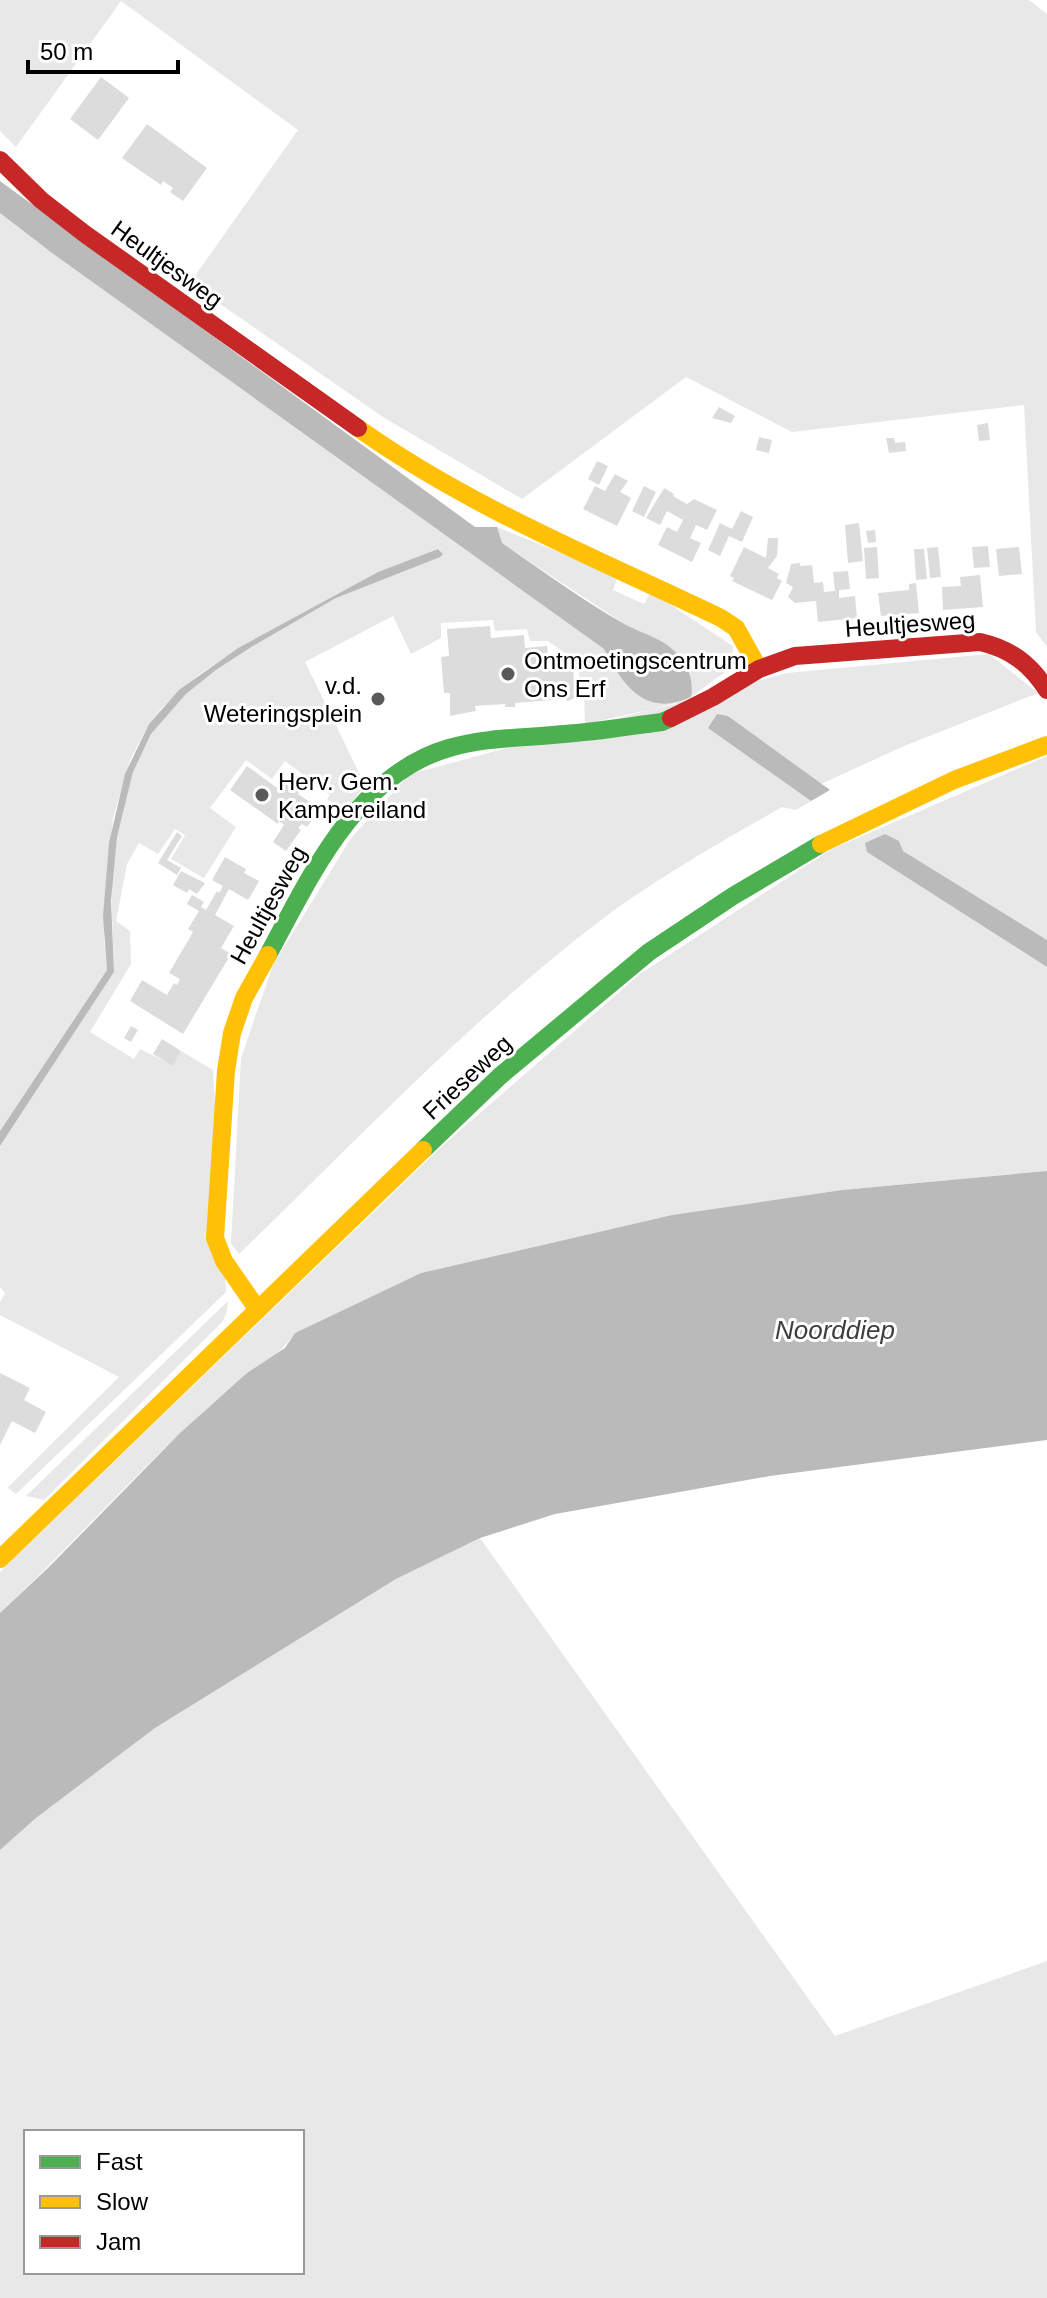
<svg xmlns="http://www.w3.org/2000/svg" width="1047" height="2298" font-family="Helvetica,sans-serif">
	<rect width="100%" height="100%" fill="#fff"/>
	<path fill="#e8e8e8" fill-rule="evenodd" d="M0 0H1029L1047 14V647L1036 632 1024 405 792 432 686 377 522 499 383 417 190 283 298 130 121 1 16 147 0 131Z
		M0 213 52 253 604 649 614 668 676 704 585 724 584 693 576 661 548 641H530L527 629 495 631 493 620 441 623V638L411 654 393 616 305 662 365 785 345 811 327 799 330 795 285 761 272 779 246 760 210 808 236 827 204 878 171 859 185 835 175 829 158 854 139 843 127 864 116 921 130 931 131 964 90 1032 134 1059 140 1049 173 1065 181 1051 213 1070 226 1292 16 1494 8 1488 9 1486 119 1377 0 1315V1302L5 1293 0 1287V1146L114 972 111 879 117 837 133 772 151 734 186 694 216 670 253 646 336 598 441 550 438 549 378 572 238 648 197 676 161 709 149 724 131 758 113 818 104 940 107 970 0 1131Z
		M497 527 618 576 613 590 644 604 651 592 733 646 732 667 691 697 673 649 623 623 501 543Z
		M989 654 1038 693 904 746 821 784 728 716 717 715 709 728 811 801 796 810 782 807C719 843 655 879 597 923 468 1022 356 1141 239 1254L231 1244 241 1058 273 965 351 838 410 774 787 673Z
		M1047 756V940L903 851 899 841 867 852 1047 967V1171L842 1190 672 1215 421 1273 295 1333C272 1366 231 1385 202 1413 132 1477 69 1548 0 1613V1572L442 1146 640 974 830 850Z
		M228 1301 227 1311 223 1321 44 1500 26 1496Z
		M480 1538 835 2036 1047 1961V2298H0V1850L36 1818 155 1728 396 1579ZM26 2132H302V2272H26Z"/>
	<path fill="#bababa" d="M0 181 475 527H497L502 543C541 570 580 598 621 622 637 632 657 636 671 648 685 659 695 678 691 697 646 718 623 686 604 649L52 253 0 213Z
		M438 549 443 554 440 557 336 598 253 646 216 670 186 694 151 734 133 772 117 837 111 900 114 972 0 1146V1131L107 970 103 916 109 843 125 774 149 724 179 690 238 648 378 572Z
		M717 714 728 716 830 790 811 801 708 728Z
		M885 834 899 841 903 851 1047 940V967L867 852 865 843Z
		M1047 1171V1440L770 1476 555 1514 480 1538 396 1579 155 1728 36 1818 0 1850V1613L49 1567 180 1433 247 1373 285 1348 295 1333 421 1273 672 1215 842 1190Z"/>
	<path fill="#dcdcdc" d="M101 77 129 98 98 140 70 119Z
		M147 124 207 168 183 201 170 192 173 188 163 181 161 185 122 158Z
		M719 407 735 416 731 423 712 418Z
		M988 423 990 440 979 441 977 425Z
		M759 437 772 440 769 453 756 450Z
		M886 438H894L895 443 905 442 906 451 889 453Z
		M597 461 608 466 599 485 588 479Z
		M615 474 628 481 620 492 631 498 617 526 583 509 595 486 605 491Z
		M644 486 656 492 644 517 632 511Z
		M664 488 674 494 673 496 687 504 694 499 717 510 707 530 696 525 690 538 701 543 692 562 658 545 667 527 677 532 683 520 667 511 660 525 646 518Z
		M741 511 753 517 742 542 729 536 720 556 708 550 720 523 732 529Z
		M859 523 863 561 848 563 845 525Z
		M875 530 876 542 868 543 866 531Z
		M768 538H778L777 556 768 568 779 574 777 578 782 581 772 600 732 581 734 578 730 576 744 547 766 558Z
		M988 546 990 567 974 568 972 547Z
		M877 547 879 578 866 579 864 548Z
		M938 547 941 577 930 578 927 548Z
		M1019 547 1022 574 999 576 996 549Z
		M914 549H924L927 579 916 580Z
		M800 563V566L812 565 814 583 823 582 824 592 835 591 833 572 848 571 850 589 839 590V598L855 596 857 618 818 622 816 601 795 603 788 597 793 587 786 583 791 564Z
		M980 575 983 607 943 610 942 587 961 586 960 577Z
		M916 583 919 613 881 616 878 593 909 590V584Z
		M490 626 491 638 524 635 525 648 547 646 549 667 573 665 574 681 580 687 577 697 568 701 561 697H552V700L515 703V707H505V704L475 706 476 711 450 716V693H444L441 657 449 656 447 629Z
		M247 766 280 790 291 775 305 785 298 794 320 809 307 827 302 824 298 828 301 830 286 851 273 842 284 825 279 821 278 824 230 790Z
		M177 832 182 836 167 860 181 868 177 875 158 863Z
		M225 857 246 869 244 873 259 881 248 900 229 889 215 915 234 926 221 948 231 954 183 1034 130 1001 142 980 167 995 174 983 177 985 180 979 169 973 193 932 188 929 199 911 187 904 192 895 204 902 201 907 206 910 217 891 219 893 223 886 212 880Z
		M181 871 205 883 197 894 189 889 187 893 173 885Z
		M131 1026 138 1030 131 1042 124 1038Z
		M162 1039 181 1051 173 1066 153 1054Z
		M0 1373 30 1388 24 1400 46 1412 35 1433 12 1421 0 1445Z"/>
	<g fill="none" stroke-linecap="round" stroke-linejoin="round">
		<path stroke="#4caf50" stroke-width="18" d="M268 955C310 877 356 775 449 748 486 737 526 738 564 734 597 732 630 726 662 722L671 718
			M423 1150 500 1076 649 952 733 896 821 844"/>
		<path stroke="#ffc107" stroke-width="18" d="M358 428C469 507 598 559 721 618L736 628 759 669
			M821 844 954 780 1047 745
			M258 1310 224 1261 215 1238 226 1071 232 1033 244 998 268 955
			M0 1559 423 1150"/>
		<path stroke="#c62828" stroke-width="18" d="M0 160 41 200 85 234 358 428
			M671 718 713 697 759 669 795 656 980 642C1011 649 1030 664 1047 690"/>
	</g>
	<g fill="#595959" stroke="#fff" stroke-width="3">
		<circle cx="508" cy="674" r="8"/>
		<circle cx="378" cy="699" r="8"/>
		<circle cx="262" cy="795" r="8"/>
	</g>
	<g text-anchor="middle" dominant-baseline="central" stroke-width="6" stroke-linejoin="round" paint-order="stroke">
		<g font-size="24" fill="#000" stroke="#fff">
			<text transform="translate(167 264) rotate(36)">Heultjesweg</text>
			<text transform="translate(910 624) rotate(-4)">Heultjesweg</text>
			<text transform="translate(268 905) rotate(-61)">Heultjesweg</text>
			<text transform="translate(467 1077) rotate(-43)">Frieseweg</text>
		</g>
		<g font-size="24" fill="#000" stroke="#fff" text-anchor="start">
			<text x="524" y="660">Ontmoetingscentrum<tspan x="524" dy="28">Ons Erf</tspan></text>
			<text x="362" y="685" text-anchor="end">v.d.<tspan x="362" dy="28">Weteringsplein</tspan></text>
			<text x="278" y="781">Herv. Gem.<tspan x="278" dy="28">Kampereiland</tspan></text>
		</g>
		<g font-size="26" font-style="italic" fill="#3e3e3e" stroke="#fff">
			<text x="835" y="1330">Noorddiep</text>
		</g>
	</g>
	<rect x="24" y="2130" width="280" height="144" fill="#ffffff" stroke="#999999" stroke-width="2"/>
	<rect x="40" y="2156" width="40" height="12" fill="#4caf50" stroke="#999999" stroke-width="2"/>
	<text x="96" y="2170" font-size="24" fill="#000000">Fast</text>
	<rect x="40" y="2196" width="40" height="12" fill="#ffc107" stroke="#999999" stroke-width="2"/>
	<text x="96" y="2210" font-size="24" fill="#000000">Slow</text>
	<rect x="40" y="2236" width="40" height="12" fill="#c62828" stroke="#999999" stroke-width="2"/>
	<text x="96" y="2250" font-size="24" fill="#000000">Jam</text>
	<path d="M28 60v12h150v-12" fill="none" stroke="#000000" stroke-width="4"/>
	<text x="40" y="60" font-size="24" fill="#000000" stroke="#ffffff" stroke-width="6" paint-order="stroke">50 m</text>
</svg>
